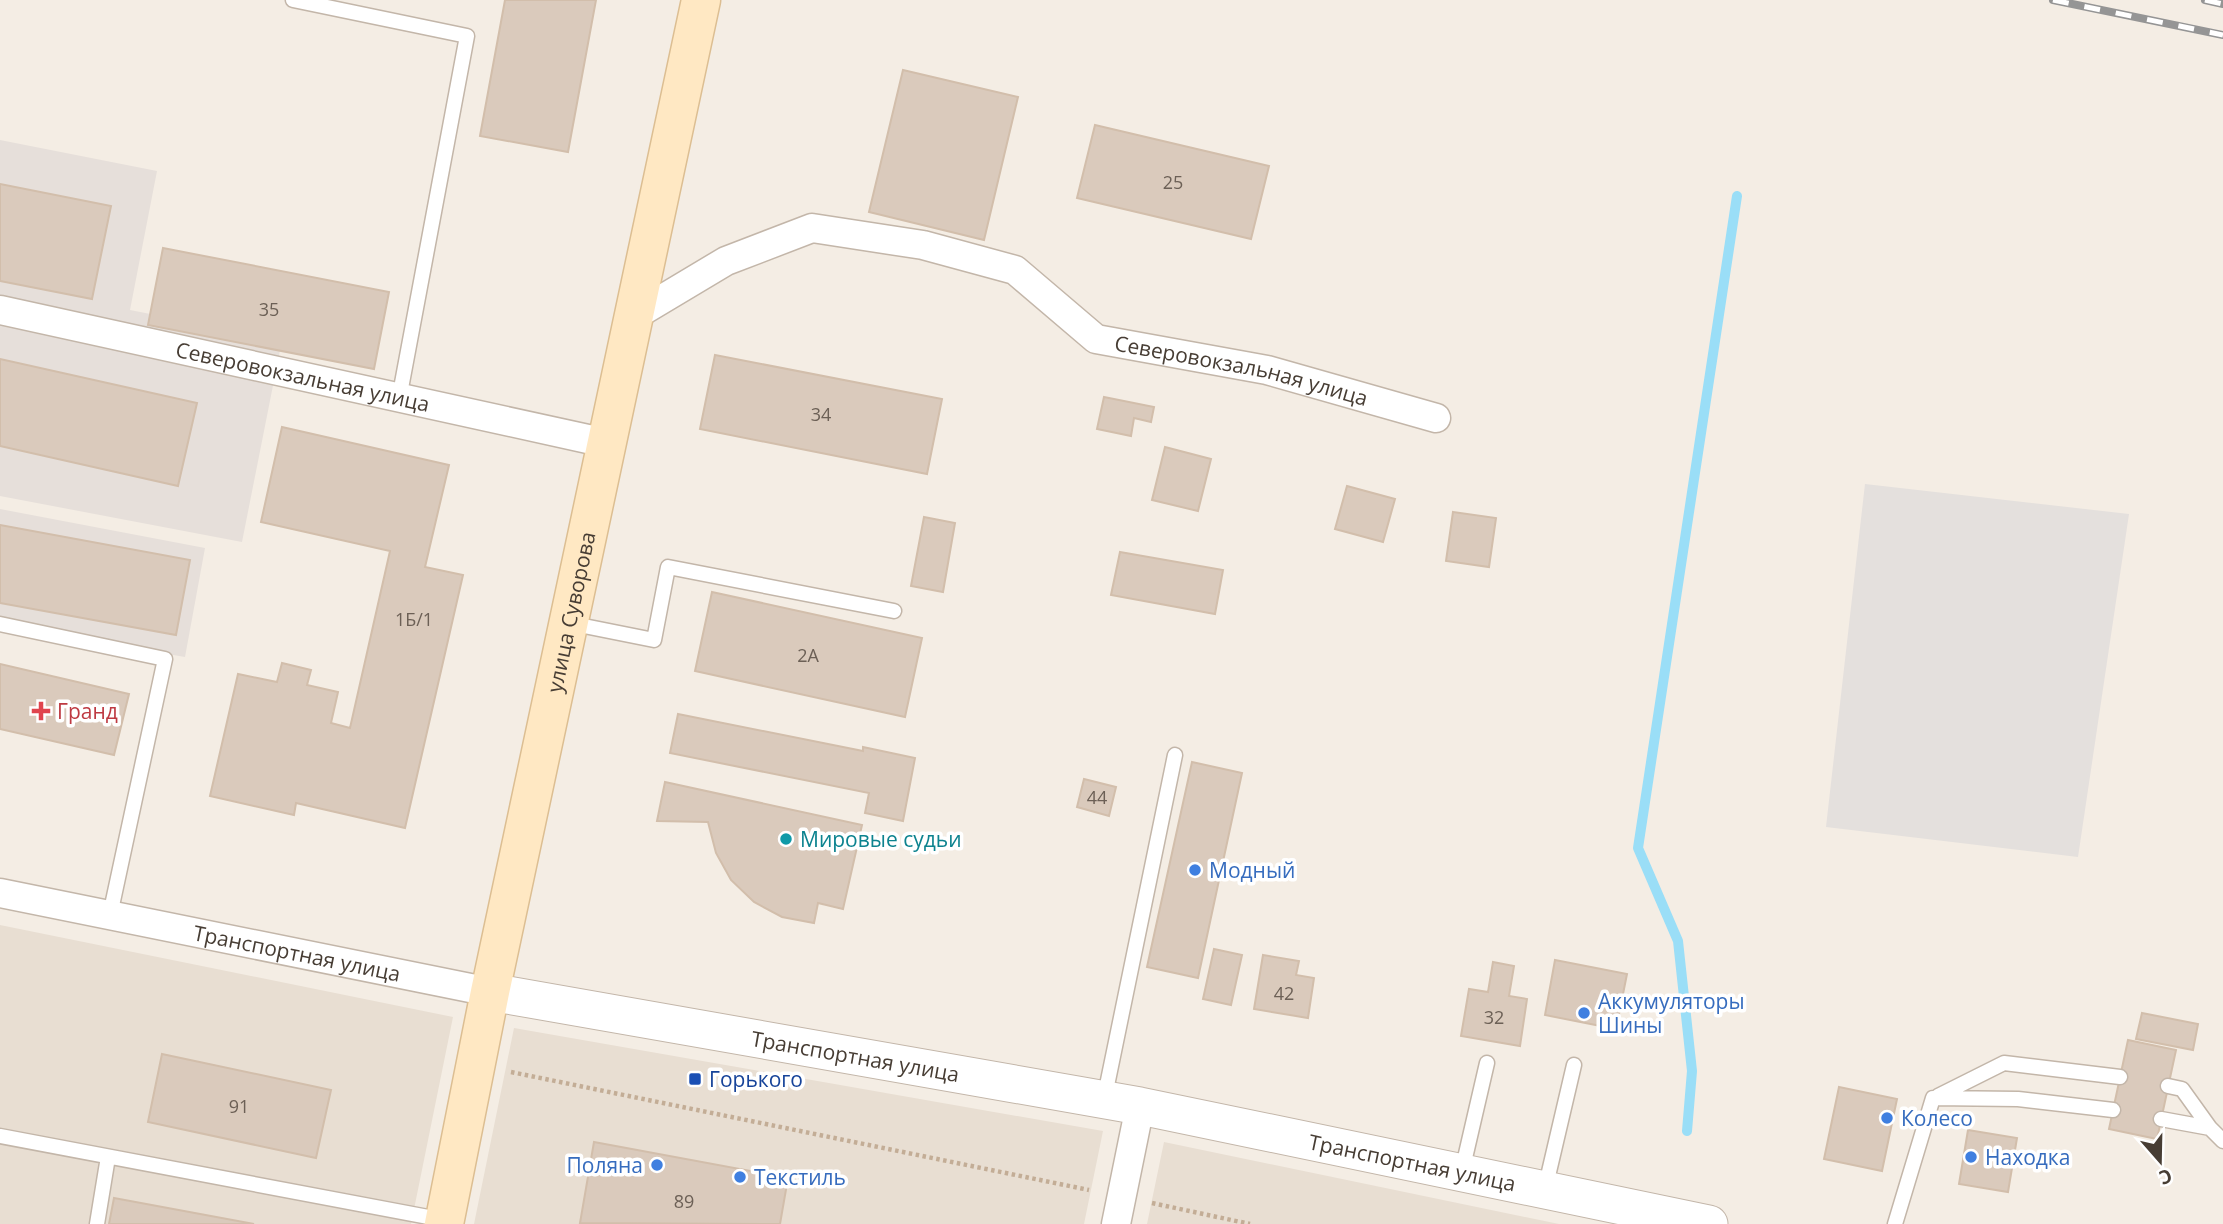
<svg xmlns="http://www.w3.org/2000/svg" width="2223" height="1224" font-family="'Open Sans',sans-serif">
	<rect width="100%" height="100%" fill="#f4ede4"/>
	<path fill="#e8ded2" d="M0 925 453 1017 411 1224H0Z
		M514 1028 1103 1131 1084 1224H474Z
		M1164 1142 1559 1224H1147Z"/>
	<path fill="#e6dfda" d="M0 140 157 171 130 310 282 340 242 542 0 496Z
		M0 509 205 548 185 657 0 625Z"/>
	<path fill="#e4e0dd" d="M1865 484 2129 514 2078 857 1826 827Z"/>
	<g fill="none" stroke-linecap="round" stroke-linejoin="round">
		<path stroke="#9adef7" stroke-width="10" d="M1687 1131 1692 1071 1678 941 1638 848 1737 196"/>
	</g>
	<path fill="#dacabc" stroke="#d2beab" stroke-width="2" d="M505 0H596L568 152 480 136Z
		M903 70 1018 97 984 240 869 212Z
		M1095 125 1269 166 1251 239 1077 198Z
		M0 184 111 206 92 299 0 281Z
		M163 248 389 292 374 369 148 325Z
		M715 355 942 399 927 474 700 429Z
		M0 359 197 403 178 486 0 446Z
		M1104 397 1154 407 1151 422 1134 418 1131 436 1097 429Z
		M282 427 449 465 425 567 463 575 405 828 296 803 294 815 210 796 238 674 277 682 282 663 311 670 307 685 338 692 331 723 350 728 390 551 261 522Z
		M1165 447 1211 459 1198 511 1152 500Z
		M1347 486 1395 499 1383 542 1335 529Z
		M1453 512 1496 518 1489 567 1446 561Z
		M924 517 955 523 943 592 911 586Z
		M0 525 190 560 176 635 0 603Z
		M1120 552 1223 570 1215 614 1111 595Z
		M712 592 922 638 905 717 695 671Z
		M0 664 129 694 114 755 0 729Z
		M678 714 863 751V747L915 758 903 821 865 813 869 793 670 753Z
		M1192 762 1242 773 1198 978 1147 967Z
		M1084 779 1116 787 1109 816 1077 807Z
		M665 782 862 825 843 909 818 903 814 923 782 917 754 902 731 880 716 853 708 822 657 821Z
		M1214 949 1242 955 1231 1005 1203 999Z
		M1263 955 1299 961 1296 975 1314 978 1308 1018 1254 1009Z
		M1555 960 1627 974 1616 1029 1545 1015Z
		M1493 962 1514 966 1509 996 1527 999 1520 1046 1461 1036 1469 989 1488 992Z
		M2142 1013 2198 1024 2193 1050 2136 1039Z
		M2128 1040 2176 1050 2157 1139 2109 1129Z
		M162 1054 331 1090 316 1158 148 1122Z
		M1839 1087 1897 1099 1882 1171 1824 1159Z
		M1968 1130 2017 1138 2008 1192 1959 1184Z
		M594 1142 788 1178 780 1224 580 1223Z
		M114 1198 254 1224H109Z"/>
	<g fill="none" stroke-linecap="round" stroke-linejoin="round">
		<g stroke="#c3b6a9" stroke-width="17">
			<path id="service" d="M293 0 467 36 399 399
				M569 623 654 640 668 567 894 611
				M0 624 165 659 110 915
				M2168 1086 2182 1089 2210 1128
				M1938 1096 2004 1063 2120 1077
				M1104 1100 1175 755
				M2161 1119 2210 1128 2223 1141
				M0 1136 444 1220
				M1462 1171 1487 1063
				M1545 1189 1574 1065
				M97 1224 108 1157
				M1895 1224 1933 1098 2018 1099 2113 1110"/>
		</g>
		<g stroke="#c3b6a9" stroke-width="31">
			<g id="minor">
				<path id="s1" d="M0 310 606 443"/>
				<path id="s2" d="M634 316 726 261 812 228 923 245 1015 270 1096 339 1267 370 1436 418"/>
				<path id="s3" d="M0 893 490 992"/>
				<path d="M1116 1224 1140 1106"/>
			</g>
		</g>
		<g stroke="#c3b6a9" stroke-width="39">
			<g id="tertiary">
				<path id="s4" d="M490 992 1140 1106 1709 1224"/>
			</g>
		</g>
		<g stroke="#dcbe92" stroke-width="41">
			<g id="secondary">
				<path id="s5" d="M444 1224 490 992 701 0"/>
			</g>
		</g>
		<path stroke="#c3ad96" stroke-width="4.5" stroke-dasharray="3.5 3.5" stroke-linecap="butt" d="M511 1072 1089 1190
			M1152 1203 1250 1224"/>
		<use href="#service" stroke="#fff" stroke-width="14"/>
		<use href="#minor" stroke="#fff" stroke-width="28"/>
		<use href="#tertiary" stroke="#fff" stroke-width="37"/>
		<use href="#secondary" stroke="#ffe8c3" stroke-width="38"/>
		<g stroke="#959595" stroke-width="8">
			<path id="rail" d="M2053 0 2223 35
				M2205 0 2223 4"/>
		</g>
		<use href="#rail" stroke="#fff" stroke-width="5" stroke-dasharray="16" stroke-linecap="butt"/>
	</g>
	<path fill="#e0444e" stroke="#fff" stroke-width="2.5" d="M37.5 700.5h7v7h7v7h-7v7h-7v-7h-7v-7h7z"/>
	<circle fill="#0f9aa8" stroke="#fff" stroke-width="2.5" cx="786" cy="839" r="7"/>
	<g fill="#3f7fe0" stroke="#fff" stroke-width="2.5">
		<circle cx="1195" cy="870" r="7"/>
		<circle cx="1584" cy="1013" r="7"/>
		<circle cx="1887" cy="1118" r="7"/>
		<circle cx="1971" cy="1157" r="7"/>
		<circle cx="657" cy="1165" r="7"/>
		<circle cx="740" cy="1177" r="7"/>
	</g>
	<rect fill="#1a4fb4" stroke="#fff" stroke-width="2.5" x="688" y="1072" width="14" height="14" rx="3.5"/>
	<g text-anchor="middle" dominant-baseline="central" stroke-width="7" stroke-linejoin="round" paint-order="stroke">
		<g font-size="18" fill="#6c6056">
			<text x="1173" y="182">25</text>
			<text x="269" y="309">35</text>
			<text x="821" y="414">34</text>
			<text x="414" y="619">1Б/1</text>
			<text x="808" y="655">2А</text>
			<text x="1097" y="797">44</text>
			<text x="1284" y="993">42</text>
			<text x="1494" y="1017">32</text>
			<text x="239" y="1106">91</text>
			<text x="684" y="1201">89</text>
		</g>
		<g font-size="21" fill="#473d34" stroke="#fff">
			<text stroke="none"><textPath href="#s2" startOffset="662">Северовокзальная улица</textPath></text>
			<text stroke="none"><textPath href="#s1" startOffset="310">Северовокзальная улица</textPath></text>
			<text stroke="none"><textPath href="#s5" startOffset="625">улица Суворова</textPath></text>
			<text stroke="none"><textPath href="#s3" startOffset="303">Транспортная улица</textPath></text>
			<text stroke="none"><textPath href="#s4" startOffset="371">Транспортная улица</textPath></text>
			<text stroke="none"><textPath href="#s4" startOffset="938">Транспортная улица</textPath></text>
		</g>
		<g font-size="21" fill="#be3a42" stroke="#fff" text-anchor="start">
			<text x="57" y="711">Гранд</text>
		</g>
		<g font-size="21" fill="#0d838f" stroke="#fff" text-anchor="start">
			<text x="800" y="839">Мировые судьи</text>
		</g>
		<g font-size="21" fill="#366cbe" stroke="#fff" text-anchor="start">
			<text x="1209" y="870">Модный</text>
			<text x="1598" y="1001">Аккумуляторы<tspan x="1598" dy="24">Шины</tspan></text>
			<text x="1901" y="1118">Колесо</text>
			<text x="1985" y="1157">Находка</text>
			<text x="643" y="1165" text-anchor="end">Поляна</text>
			<text x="754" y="1177">Текстиль</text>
		</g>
		<g font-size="21" fill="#164399" stroke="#fff" text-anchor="start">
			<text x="709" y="1079">Горького</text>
		</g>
	</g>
	<g transform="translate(2160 1161) rotate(160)" stroke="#ffffff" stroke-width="5" paint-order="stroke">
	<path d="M0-5L12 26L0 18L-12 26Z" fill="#473d34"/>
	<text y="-10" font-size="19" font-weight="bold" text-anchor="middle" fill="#473d34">С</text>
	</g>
</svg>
